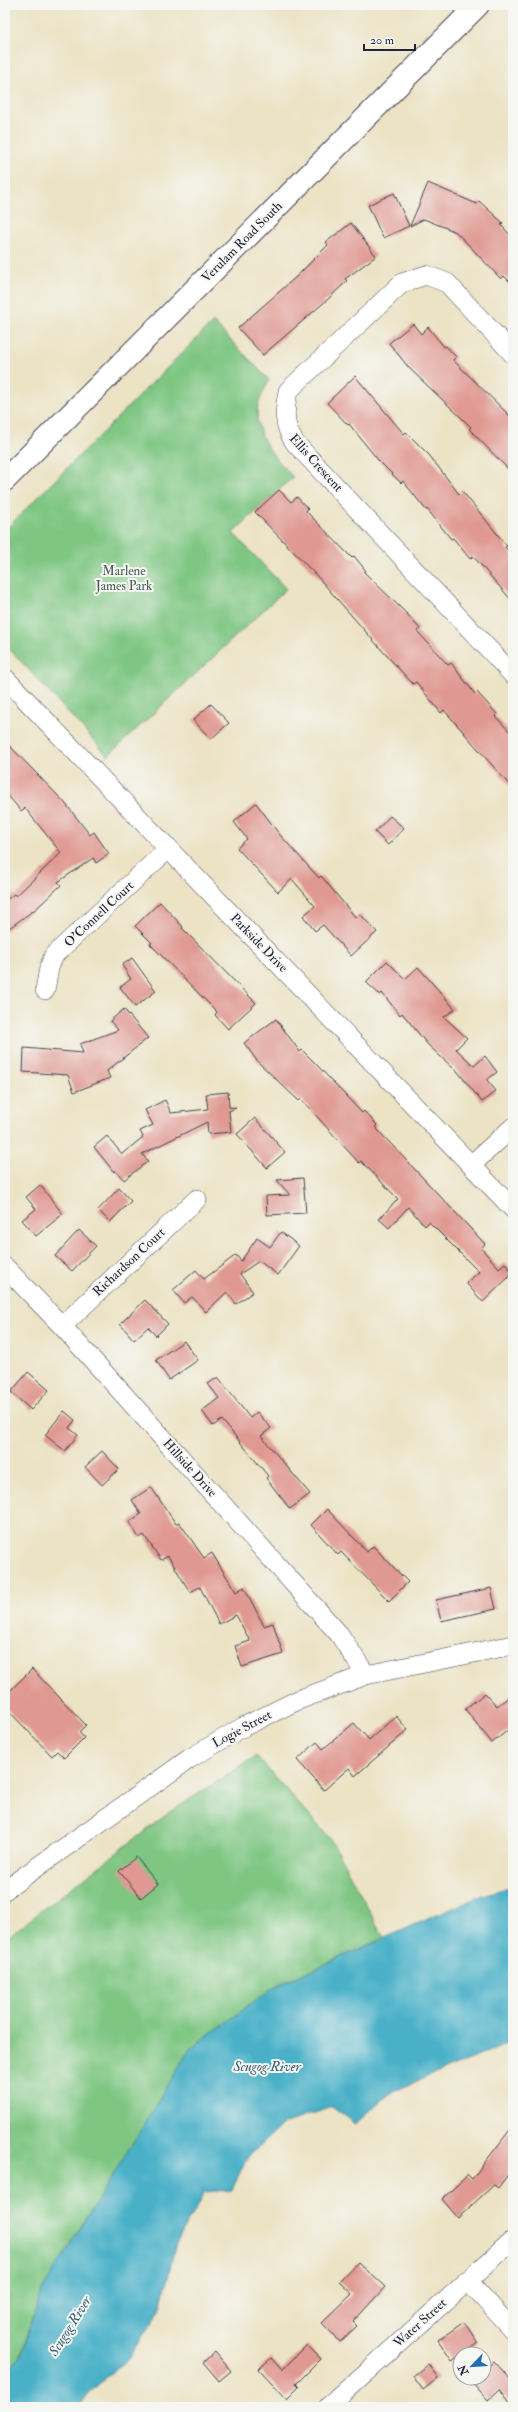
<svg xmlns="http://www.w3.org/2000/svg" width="518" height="2412" font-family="'IM FELL Double Pica',serif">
	<rect width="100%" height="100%" fill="#f6f6f2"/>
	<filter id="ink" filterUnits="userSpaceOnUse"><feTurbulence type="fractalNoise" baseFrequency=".025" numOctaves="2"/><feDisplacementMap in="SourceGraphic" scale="8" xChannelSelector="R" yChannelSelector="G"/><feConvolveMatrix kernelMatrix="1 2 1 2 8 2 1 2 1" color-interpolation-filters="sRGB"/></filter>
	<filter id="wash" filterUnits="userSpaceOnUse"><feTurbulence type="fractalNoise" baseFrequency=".012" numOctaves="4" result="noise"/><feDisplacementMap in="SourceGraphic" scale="16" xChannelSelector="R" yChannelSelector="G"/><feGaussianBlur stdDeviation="0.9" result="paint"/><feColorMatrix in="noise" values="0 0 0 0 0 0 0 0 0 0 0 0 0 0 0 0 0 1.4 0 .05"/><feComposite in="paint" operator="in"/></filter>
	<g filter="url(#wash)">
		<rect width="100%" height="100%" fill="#ece3c5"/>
		<path fill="#7ec682" stroke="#50745e" d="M213 322 269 380C266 387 261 395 259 403 250 432 275 458 293 477L233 533 286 589 108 756 5 644V530Z
			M256 1756 331 1840 384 1938 274 1987 42 2291 21 2356 5 2374V1939L166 1815Z"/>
		<path fill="#49b0c8" stroke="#366982" d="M513 1886V2042L393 2091 355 2124 332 2107 283 2124 246 2159 232 2190 204 2192 175 2246 161 2308 129 2357 89 2393 79 2407H5V2374L21 2356 42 2291 190 2049 274 1987 480 1896Z"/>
		<g id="blocks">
			<path fill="#e09992" d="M428 183 477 204 479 201 503 223 501 225 513 238V285L504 276 501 279 456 232 424 219 410 226Z
				M394 193 409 226 383 238 368 205Z
				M351 223 376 256 345 279 347 281 327 300 263 355 238 328 297 276 328 245 326 242Z
				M413 324 421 334 428 327 444 347 446 346 456 357 453 360 513 419V474L469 429 471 427 409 368 389 343Z
				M355 376 404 434 406 432 429 455 459 494 462 491 507 546 505 547 513 556V602L473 556 470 559 453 538 451 539 427 509 426 510 403 481 401 483 378 460 349 424 348 425 327 403Z
				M279 490 291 502 297 497 308 509 306 511 352 558 354 556 366 571 364 572 408 615 420 629 417 631 448 665 451 663 475 694 477 692 497 714 495 716 513 735V789L444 710 441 713 416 682 413 684 387 656 316 575 255 512Z
				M211 704 229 723 211 739 193 720Z
				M5 741 65 803 90 835 94 832 109 854 96 863 93 858 58 882 61 885 37 908 5 931V901L14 894 16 896 61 853 25 808 21 811 5 792Z
				M256 803 280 835 319 878 321 876 356 918 360 914 377 932 351 956 323 925 315 931 303 916 315 906 292 879 278 892 237 848 247 839 234 822Z
				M390 816 404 828 388 845 375 832Z
				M160 902 183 927 182 928 256 1003 228 1029 215 1015 217 1012 150 944 152 943 135 926Z
				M132 958 156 991 135 1007 120 987 131 979 122 965Z
				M387 961 405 979 418 967 455 1009 444 1017 467 1038 456 1049 474 1066 485 1056 497 1072 487 1080 496 1091 482 1102 454 1067 453 1068 428 1045 402 1013 400 1015 382 993 380 995 366 982Z
				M124 1009 148 1038 107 1071 110 1078 74 1092 68 1075 23 1072 24 1048 83 1053 80 1044 118 1030 110 1021Z
				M276 1019 300 1052 302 1050 316 1064 362 1113 364 1111 377 1125 375 1127 485 1244 481 1248 499 1268 505 1263 513 1273 483 1302 466 1283 479 1272 429 1222 425 1226 408 1207 389 1228 379 1219 398 1199 361 1161 359 1163 301 1099 299 1101 258 1062 244 1043Z
				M228 1092 229 1107 236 1108 229 1111 231 1132 208 1134 207 1122 142 1154 148 1161 124 1180 115 1170 114 1172 94 1147 107 1136 122 1154 143 1137 140 1131 153 1125 145 1110 165 1100 171 1113 208 1109 206 1094Z
				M255 1118 285 1152 267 1168 237 1134Z
				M303 1178 306 1213 267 1215 266 1196 290 1195 277 1180Z
				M40 1185 63 1214 36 1236 22 1220 36 1209 26 1197Z
				M119 1188 131 1201 110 1222 98 1210Z
				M79 1230 96 1246 72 1271 55 1256Z
				M281 1232 299 1246 278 1275 259 1261 240 1274 253 1292 236 1304 227 1292 206 1312 192 1297 184 1303 173 1290 196 1270 204 1279 236 1255 241 1261 257 1238 270 1247Z
				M145 1300 168 1324 156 1336 148 1327 134 1340 120 1324Z
				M184 1341 198 1360 169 1380 156 1360Z
				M28 1372 49 1390 31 1410 11 1392Z
				M218 1377 250 1418 257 1412 271 1428 261 1436 310 1494 290 1509 266 1478 268 1476 222 1420 213 1426 202 1411 219 1398 208 1384Z
				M64 1411 75 1420 69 1428 78 1435 65 1451 45 1435Z
				M102 1451 119 1469 102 1485 85 1467Z
				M151 1487 176 1524 179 1522 204 1558 212 1553 236 1592 244 1587 264 1626 273 1623 283 1654 242 1667 235 1646 250 1641 236 1615 219 1624 200 1587 190 1592 168 1556 161 1560 144 1535 139 1538 129 1522 141 1514 132 1500Z
				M327 1509 367 1552 373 1546 408 1582 389 1601 341 1552 338 1555 311 1525Z
				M491 1588 496 1609 441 1621 436 1600Z
				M32 1669 86 1725 79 1732 84 1738 64 1758 57 1751 52 1756 5 1707V1696Z
				M485 1693 497 1706 513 1694V1726L492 1743 465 1709Z
				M396 1716 408 1730 355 1776 349 1768 324 1790 297 1760 317 1742 323 1749 354 1723 369 1740Z
				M136 1857 158 1884 141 1898 119 1871Z
				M513 2126V2168L498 2188 494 2185 458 2218 442 2199 468 2175 472 2179Z
				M358 2262 385 2287 353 2322 357 2326 340 2342 322 2323 352 2294 339 2282Z
				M464 2322 478 2343 452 2361 438 2340Z
				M307 2345 321 2359 296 2384 299 2387 287 2399 259 2369 271 2358 282 2370Z
				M215 2352 231 2371 219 2381 203 2362Z
				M494 2361 513 2382V2407L500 2389 488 2400 472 2382 476 2378H484V2371Z
				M428 2364 438 2378 423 2390 413 2376Z"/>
		</g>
	</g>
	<g filter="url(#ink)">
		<use href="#blocks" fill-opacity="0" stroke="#403f50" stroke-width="1"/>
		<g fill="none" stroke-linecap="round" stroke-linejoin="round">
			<g stroke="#403f50" stroke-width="20">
				<path id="minor" d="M513 354 447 283 426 275 402 283 288 391C284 412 283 427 296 444L513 675
					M5 678 513 1209
					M45 990 49 968 54 955 169 848
					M471 1165 513 1127
					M5 1267 62 1326 339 1634 366 1675
					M62 1326 197 1199
					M5 1890 189 1759 243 1727 298 1700 366 1675 513 1645
					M467 2280 513 2330
					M328 2407 513 2240"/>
			</g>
			<g stroke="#403f50" stroke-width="24">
				<path id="major" d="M5 480 478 5"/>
			</g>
			<use href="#minor" stroke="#fff" stroke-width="19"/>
			<use href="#major" stroke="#fff" stroke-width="22"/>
		</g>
	</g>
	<g text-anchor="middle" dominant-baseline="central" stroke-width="4" stroke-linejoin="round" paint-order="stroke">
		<g font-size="13" fill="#22223b" stroke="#f6f6f2">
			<text transform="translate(242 242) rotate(-45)">Verulam Road South</text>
			<text transform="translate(316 463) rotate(48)">Ellis Crescent</text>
			<text transform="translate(99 914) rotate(-43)">O'Connell Court</text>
			<text transform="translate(259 943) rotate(46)">Parkside Drive</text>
			<text transform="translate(129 1262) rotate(-43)">Richardson Court</text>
			<text transform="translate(190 1468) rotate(48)">Hillside Drive</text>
			<text transform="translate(242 1729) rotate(-28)">Logie Street</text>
			<text transform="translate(420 2323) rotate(-42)">Water Street</text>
		</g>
		<g font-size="13" fill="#425b54" stroke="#f6f6f2">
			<text x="124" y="571">Marlene<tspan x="124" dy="15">James Park</tspan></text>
		</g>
		<g font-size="14" font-style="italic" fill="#325b73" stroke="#f6f6f2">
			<text x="267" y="2066">Scugog River</text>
			<text transform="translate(70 2326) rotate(-58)">Scugog River</text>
		</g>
	</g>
	<rect width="518" height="2412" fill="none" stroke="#f6f6f2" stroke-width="20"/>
	<g transform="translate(472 2366) rotate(245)"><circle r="19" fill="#f6f6f2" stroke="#a1a1a9"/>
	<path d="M0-3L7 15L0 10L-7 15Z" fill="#1f6fb2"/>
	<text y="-6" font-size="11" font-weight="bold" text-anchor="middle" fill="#22223b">N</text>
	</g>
	<path d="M364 44v6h51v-6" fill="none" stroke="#22223b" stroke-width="2"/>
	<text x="370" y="44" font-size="12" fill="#22223b" stroke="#f6f6f2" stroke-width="3" paint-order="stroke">20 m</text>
</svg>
